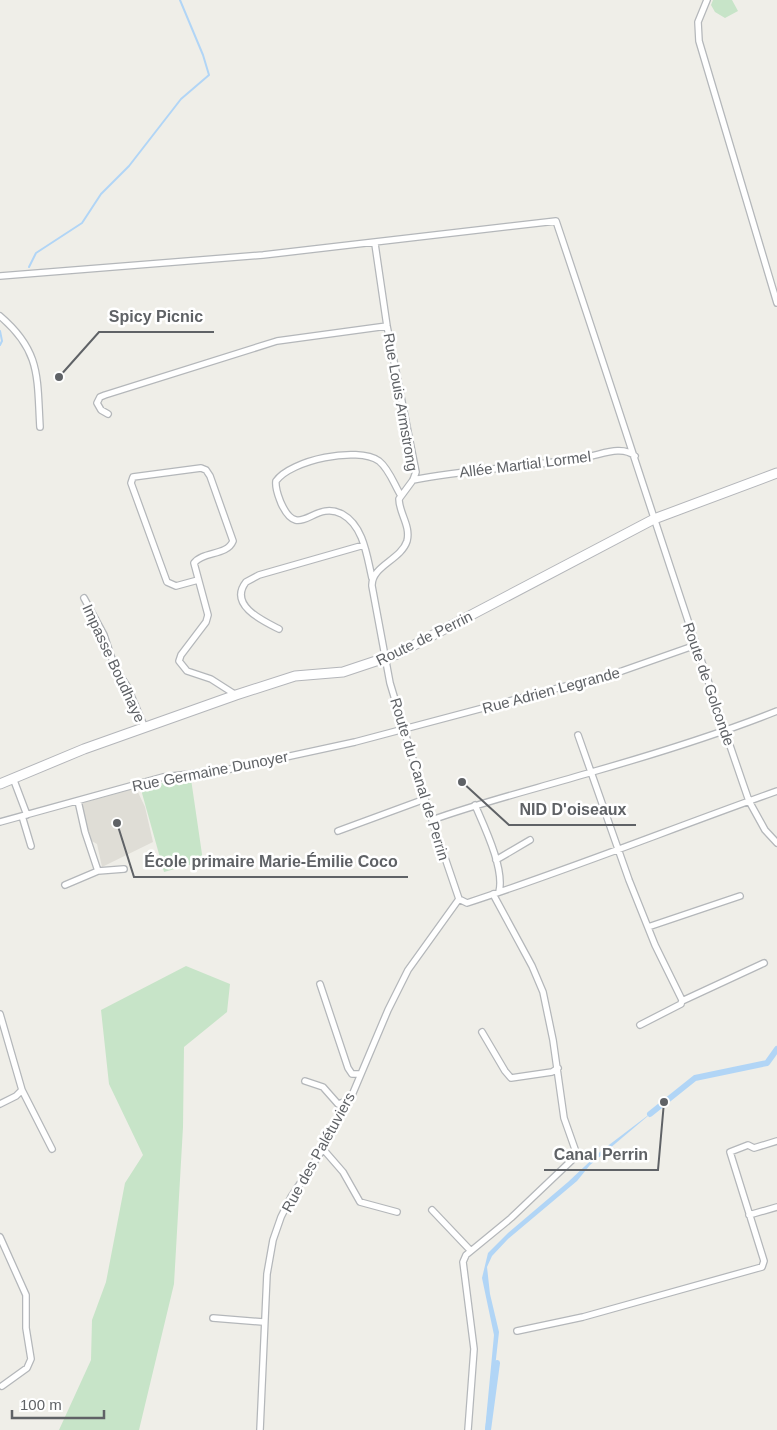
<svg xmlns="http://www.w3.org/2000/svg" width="777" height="1430" font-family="Arial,sans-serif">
	<rect width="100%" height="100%" fill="#efeee8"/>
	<path fill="#dfddd6" d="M136 788 145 807 153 842 102 867 97 844 90 840 82 803Z"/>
	<path fill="#c7e4c8" d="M713 0H732L738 11 725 18 715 12 711 5Z
		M191 779 203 861 164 872 140 786Z
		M186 966 230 984 227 1012 184 1047 183 1127 174 1284 139 1430H59L91 1360 92 1320 106 1282 125 1183 143 1155 109 1084 101 1010Z"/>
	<path fill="#b1d5f6" d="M655 1110 590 1165 577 1181 508 1239 492 1256 487 1267 490 1294 499 1332 488 1430H485L494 1335 482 1278 488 1253 508 1233 568 1182 601 1151Z"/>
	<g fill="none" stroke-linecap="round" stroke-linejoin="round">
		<path stroke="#b1d5f6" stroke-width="2" d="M29 267 36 253 82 223 101 194 129 166 181 99 209 75 203 55 180 0
			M0 331 2 341 0 345"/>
		<path stroke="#b1d5f6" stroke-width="6" d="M650 1114 695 1078 767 1063 777 1049
			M488 1430 497 1363"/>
		<g stroke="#b4b7ba" stroke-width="8">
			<path id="street" d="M707 0 698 22 699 41 777 303
				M375 244 387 326 416 472 413 480 399 499C399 513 411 526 407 541 401 560 371 566 372 586L390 683 425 799 459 899
				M0 276 263 255 556 221C621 414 682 608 749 801L765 830 777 843
				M0 316C41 351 37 377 40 427
				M108 414 101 410 97 403 100 397 105 395 277 341 387 326
				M413 480C472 468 533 468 591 456 605 453 623 446 635 456
				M372 578C367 557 364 526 342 514 313 499 299 543 281 503 278 495 275 489 276 481 291 460 357 446 379 461 389 469 394 484 400 494
				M198 580 176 586 167 582 131 483 133 477 201 468 206 470 210 476 233 541C227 556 203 551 194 563L208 615 206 622 181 655 179 661 187 671 211 679 236 695
				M84 598 104 635 115 668 127 686 145 728
				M279 629C263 621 228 605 246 582L259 575 364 545
				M578 735 629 880 655 945 682 1000 681 1004 640 1025
				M13 778 27 815
				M78 801 85 832 98 871
				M475 805C484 826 505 869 499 892
				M22 816 31 846
				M432 820C485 801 539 788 592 772 655 754 717 735 777 711
				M0 822 163 777 226 770 355 742 622 671 696 645
				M338 831 425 799
				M496 860 530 840
				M65 885 98 871 124 869
				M459 899 467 903C571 869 673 828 777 791
				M648 927 740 896
				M320 984 348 1068 352 1074H360
				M682 1001 764 963
				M0 1014 22 1090 52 1149
				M482 1032 505 1071 511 1078 552 1072 558 1068
				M305 1081 323 1087 338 1104 350 1100
				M0 1104 16 1096 22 1090
				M323 1149 343 1172 360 1202 397 1212
				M432 1210 470 1250
				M749 1215 777 1207
				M0 1237 26 1295V1328L31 1359 27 1368 2 1386
				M213 1318 263 1322
				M517 1331 583 1317 762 1267 764 1261 730 1152 748 1145 754 1148 777 1141
				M260 1430 267 1274 273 1240 281 1217 291 1197 323 1149 350 1100 388 1010 408 970 459 899
				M468 1430 474 1349 463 1262 466 1255 511 1218 572 1160 576 1152 564 1118 553 1040 543 992 532 966 493 894"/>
		</g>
		<g stroke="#b4b6ba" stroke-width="11">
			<path id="secondary" d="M0 784 84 749 236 695 295 676 343 672 397 654 654 519 777 473"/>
		</g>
		<use href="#street" stroke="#fff" stroke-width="5.5"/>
		<use href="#secondary" stroke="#fff" stroke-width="9"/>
	</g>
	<g text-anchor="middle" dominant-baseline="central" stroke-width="5" stroke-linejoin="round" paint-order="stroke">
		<g font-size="15" fill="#5f6266" stroke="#fff">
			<text transform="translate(401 402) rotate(80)">Rue Louis Armstrong</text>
			<text transform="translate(525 464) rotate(-7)">Allée Martial Lormel</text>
			<text transform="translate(424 638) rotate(-26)">Route de Perrin</text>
			<text transform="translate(114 663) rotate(65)">Impasse Boudhaye</text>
			<text transform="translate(709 684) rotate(71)">Route de Golconde</text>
			<text transform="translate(551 690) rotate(-15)">Rue Adrien Legrande</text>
			<text transform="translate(210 771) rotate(-11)">Rue Germaine Dunoyer</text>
			<text transform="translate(420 779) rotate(73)">Route du Canal de Perrin</text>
			<text transform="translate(318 1152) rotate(-61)">Rue des Palétuviers</text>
		</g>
	</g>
	<path fill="none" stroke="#5f6266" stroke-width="2" d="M59 377L99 332H214M462 782L509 825H636M117 823L134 877H408M664 1102L658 1170H544"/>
	<g fill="#5f6266" stroke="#fff" stroke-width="2">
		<circle cx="59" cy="377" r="5"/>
		<circle cx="462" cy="782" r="5"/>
		<circle cx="117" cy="823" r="5"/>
		<circle cx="664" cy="1102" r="5"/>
	</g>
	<g font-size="16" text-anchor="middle" font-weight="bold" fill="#5f6266" stroke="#fff" stroke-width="5" stroke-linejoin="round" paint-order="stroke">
		<text x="156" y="322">Spicy Picnic</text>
		<text x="573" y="815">NID D'oiseaux</text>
		<text x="271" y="867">École primaire Marie-Émilie Coco</text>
		<text x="601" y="1160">Canal Perrin</text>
	</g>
	<path d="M12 1410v8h92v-8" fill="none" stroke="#5f6266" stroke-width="2.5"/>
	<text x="20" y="1410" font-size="15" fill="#5f6266" stroke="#ffffff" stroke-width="4" paint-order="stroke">100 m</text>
</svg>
